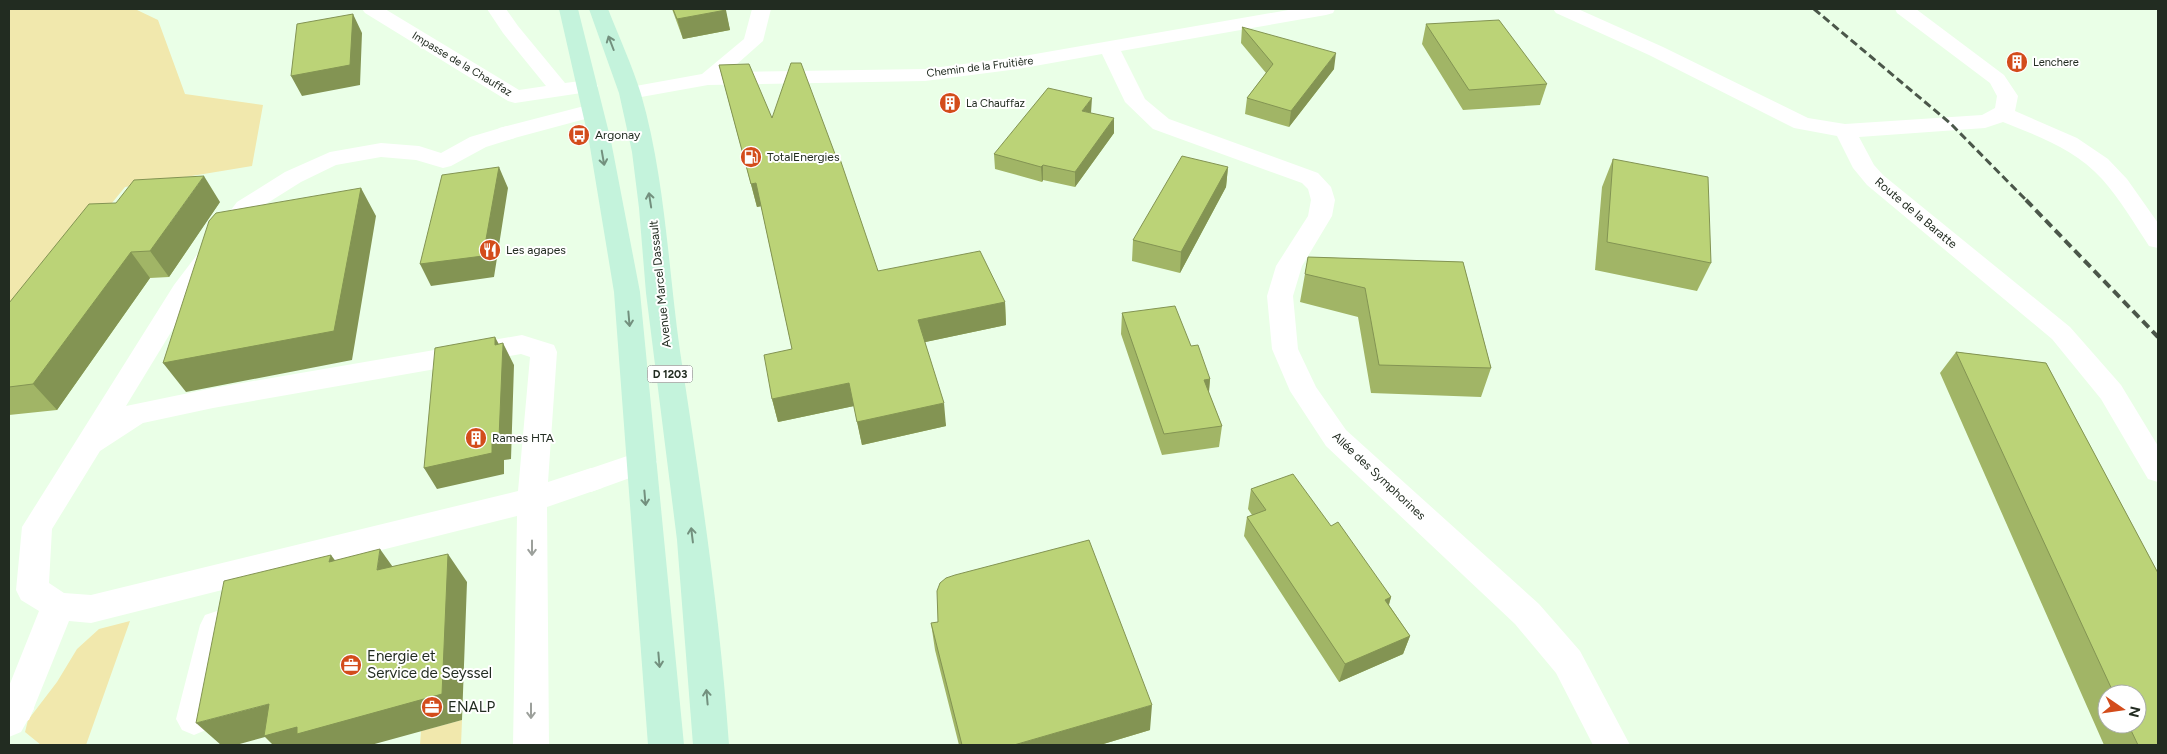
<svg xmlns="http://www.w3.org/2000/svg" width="2167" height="754" font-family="Figtree,sans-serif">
	<rect width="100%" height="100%" fill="#eaffe7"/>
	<path fill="#f1e8ad" d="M9 9H135L158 20 185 94 263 105 252 166 125 187 9 329Z
		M130 621 86 745H41L25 732 28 720 57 682 77 649 99 629Z
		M462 720 461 745H420L421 731Z"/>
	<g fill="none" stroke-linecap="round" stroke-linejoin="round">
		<path fill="#fff" fill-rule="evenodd" d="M507 126 515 128 518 133 515 138 486 147 451 166 443 168 416 160 381 157 336 165 301 182 253 212 193 296 126 406 213 388 522 335 554 345 557 352 548 482 591 468 602 472 606 480 602 488 547 507 549 745H513L517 516 91 623 69 621 29 720 17 725 9 722V686L39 611 21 600 16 590 22 527 174 285 237 202 285 172 330 152 381 143 419 146 441 153 470 137ZM521 354 530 357 518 491 91 595 64 593 49 583 52 529 100 451 143 423 213 408Z
			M217 611 229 615 234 625 212 719 206 730 194 735 182 730 176 719 200 625 205 615Z"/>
		<path fill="#fff" fill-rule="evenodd" d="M362 9H385L519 90 546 86 503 33 487 9H506L518 26 565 83 588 80 595 82 598 86 595 90 588 92 515 103 508 101 365 13Z
			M752 9H771L763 41 728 72 925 69 1018 57 1294 9H1335L1333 13 1326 15 1121 51 1145 99 1169 119 1318 173 1331 187 1335 200 1332 216 1302 266 1293 296 1298 349 1316 387 1346 430 1539 604 1580 651 1630 745H1593L1556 673 1515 624 1326 446 1290 391 1272 349 1267 296 1276 266 1308 216 1311 200 1308 189 1302 183 1153 129 1125 102 1102 54 1018 69 925 81 708 85 630 99 623 97 619 93 623 89 630 87 702 74 744 39Z
			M1553 9H1578L1663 47 1808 118 1845 124 1982 115 1995 108 1997 96 1990 83 1897 13 1895 9H1916L2004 75 2018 96 2015 111 2077 138 2108 159 2127 179 2158 223V248L2149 246C2134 223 2120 199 2102 179 2076 150 2038 136 2003 122L1985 128 1859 137 1874 165 1883 175 2070 327 2121 385 2158 446V482L2148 479 2101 399 2052 339 1867 185 1853 168 1837 136 1794 128 1649 55 1556 13Z
			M592 104 600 105 603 110 600 115 507 140 499 138 496 133 499 128Z
			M642 451 652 454 657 462 652 470 591 492 580 488 576 480 580 472Z
			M17 693 29 698 34 709 21 732 9 737V696Z"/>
		<path fill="#c4f3dc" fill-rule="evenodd" d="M559 9H578L611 141 640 292 684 745H648L614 292 589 141Z
			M589 9H608C619 37 632 65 641 94 665 177 668 266 680 351 700 482 720 613 729 745H693L677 540 646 293 639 208 632 152 619 93Z"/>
		<path stroke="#4b574a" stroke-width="3" stroke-dasharray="8 4" stroke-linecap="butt" d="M1814 9 1950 123 2027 201"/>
		<path stroke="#4b574a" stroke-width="4" stroke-dasharray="9 5" stroke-linecap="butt" d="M2026 200 2158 337"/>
	</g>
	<path fill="#a1b566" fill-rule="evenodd" d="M672 9H725L730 30 683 39Z
		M1426 24 1547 84 1540 105 1463 110 1422 44Z
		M1242 27 1334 69 1289 127 1245 114 1247 98 1266 73 1241 43Z
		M719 65 772 118 878 271 1005 302 1006 325 925 342 946 426 862 445 854 406 778 422 772 399 792 349 761 206 757 207Z
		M1091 113 1114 133 1075 187 1043 180 1042 182 995 169 994 154Z
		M1613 159 1711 263 1697 291 1595 270 1602 187Z
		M1228 167 1226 187 1180 273 1132 261 1133 240Z
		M220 202 169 277 150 278 57 410 9 415V303Z
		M1308 257 1463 262 1491 368 1481 397 1371 393 1358 317 1300 302Z
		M1122 313 1191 346 1210 379 1209 393 1222 426 1219 447 1162 455 1121 334Z
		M1956 352 2046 363 2158 573V745H2104L1940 373ZM2107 694H2137V724H2107Z
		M1251 489 1331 526 1391 597 1389 605 1410 636 1403 654 1339 682 1244 536 1247 517 1252 515 1248 509Z
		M931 623 1150 730 1100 745H959L935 650Z"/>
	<path fill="#839453" d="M726 10 730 30 683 39 677 19Z
		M353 14 362 33 360 85 302 96 291 76Z
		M1336 53 1334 69 1289 127 1291 111Z
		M1092 98 1091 113 1082 111Z
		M1114 118V133L1075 187V172Z
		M1043 165V180L1042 182 1041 167Z
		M499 167 508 188 494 277 431 286 420 264Z
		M1228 167 1226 187 1180 273 1181 252Z
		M204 176 220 202 169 277 150 251Z
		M756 183 762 206 757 207 751 184Z
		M361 188 376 216 352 360 186 392 163 363Z
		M131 252 150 278 57 410 33 384Z
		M1005 302 1006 325 921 343 918 320Z
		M495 337 503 352V343L514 365 511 459 504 460V474L437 489 424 468Z
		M1210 379 1208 399 1204 380Z
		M849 383 854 406 778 422 772 399Z
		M944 403 946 426 862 445 857 422Z
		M380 549 400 577 377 570Z
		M448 554 467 582 462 720 371 745H273L265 737 236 745H221L196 723 269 704 297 727Z
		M331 555 352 583 329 562Z
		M1391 597 1385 616V600Z
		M1410 636 1403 654 1339 682 1345 664Z
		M1152 705 1150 730 1100 745H1014Z"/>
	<path fill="#bbd377" stroke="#839453" d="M673 9H725L726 10 677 19Z
		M353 14 350 65 291 76 297 24Z
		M1499 20 1547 84 1469 90 1426 24Z
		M1242 27 1336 53 1291 111 1247 98 1273 64Z
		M791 63H801L838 162 840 159 878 271 980 251 1005 302 918 320 944 403 857 422 849 383 772 399 764 355 792 349 756 183 751 184 719 65 749 64 772 118Z
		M1048 88 1092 98 1082 111 1114 118 1075 172 1043 165 1041 167 994 154Z
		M1182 156 1228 167 1181 252 1133 240Z
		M1613 159 1708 177 1711 263 1607 242Z
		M499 167 483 256 420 264 442 175Z
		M204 176 150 251 131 252 33 384 9 387V303L89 204 116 203 134 180Z
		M361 188 334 331 163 363 209 221 216 213Z
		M1308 257 1463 262 1491 368 1379 365 1365 288 1305 274Z
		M1175 306 1191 346 1198 345 1210 379 1204 380 1222 426 1164 434 1122 313Z
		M495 337V345L503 343 499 438 492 439V453L424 468 435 348Z
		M1956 352 2046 363 2158 573V745H2138L2128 724H2137V694H2114Z
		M1293 474 1331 526 1338 522 1391 597 1385 600 1410 636 1345 664 1247 517 1266 510 1251 489Z
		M1089 540 1152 705 1014 745H962L931 623 938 622 937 591 940 583 946 578 955 575Z
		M380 549 377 570 448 554 442 694 297 734V727L264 736 269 704 196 723 224 581 331 555 329 562Z"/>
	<defs><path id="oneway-shaft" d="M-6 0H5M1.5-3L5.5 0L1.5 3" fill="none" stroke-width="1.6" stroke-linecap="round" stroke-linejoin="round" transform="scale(1.25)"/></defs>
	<g stroke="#73907e">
		<use href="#oneway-shaft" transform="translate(611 43) rotate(-111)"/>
		<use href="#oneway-shaft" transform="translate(603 158) rotate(80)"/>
		<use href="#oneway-shaft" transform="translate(650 200) rotate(-99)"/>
		<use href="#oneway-shaft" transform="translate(629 319) rotate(85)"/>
		<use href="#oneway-shaft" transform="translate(645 498) rotate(85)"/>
		<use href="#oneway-shaft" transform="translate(692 535) rotate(-97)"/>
		<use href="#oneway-shaft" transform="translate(659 660) rotate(85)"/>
		<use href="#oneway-shaft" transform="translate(707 697) rotate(-95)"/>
	</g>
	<g stroke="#9ca09b">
		<use href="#oneway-shaft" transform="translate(532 548) rotate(90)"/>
		<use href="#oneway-shaft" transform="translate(531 711) rotate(90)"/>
	</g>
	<defs>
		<g id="building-disc" transform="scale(1.125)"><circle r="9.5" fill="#d34c1b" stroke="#fff"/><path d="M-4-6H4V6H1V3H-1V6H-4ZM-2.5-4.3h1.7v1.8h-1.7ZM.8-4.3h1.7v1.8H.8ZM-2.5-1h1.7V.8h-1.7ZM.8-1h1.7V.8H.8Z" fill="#fff"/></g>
		<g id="bus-disc" transform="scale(1.125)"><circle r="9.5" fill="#d34c1b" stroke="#fff"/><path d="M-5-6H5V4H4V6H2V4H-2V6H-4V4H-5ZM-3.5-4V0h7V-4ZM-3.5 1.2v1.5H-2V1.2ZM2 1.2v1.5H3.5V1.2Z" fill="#fff"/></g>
		<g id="fuel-disc" transform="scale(1.125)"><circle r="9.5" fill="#d34c1b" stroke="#fff"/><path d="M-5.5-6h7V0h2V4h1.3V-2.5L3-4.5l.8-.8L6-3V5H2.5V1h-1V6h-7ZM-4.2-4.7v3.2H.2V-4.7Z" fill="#fff"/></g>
		<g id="restaurant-disc" transform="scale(1.125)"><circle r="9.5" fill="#d34c1b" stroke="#fff"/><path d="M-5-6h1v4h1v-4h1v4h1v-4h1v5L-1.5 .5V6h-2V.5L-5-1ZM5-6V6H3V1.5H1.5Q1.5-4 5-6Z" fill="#fff"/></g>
		<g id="office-disc" transform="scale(1.125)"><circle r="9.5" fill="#d34c1b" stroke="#fff"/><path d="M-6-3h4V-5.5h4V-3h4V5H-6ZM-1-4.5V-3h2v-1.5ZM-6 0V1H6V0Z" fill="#fff"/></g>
	</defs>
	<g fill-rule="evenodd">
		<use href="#building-disc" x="2017" y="62"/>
		<use href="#building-disc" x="950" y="103"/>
		<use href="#bus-disc" x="579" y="135"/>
		<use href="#fuel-disc" x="751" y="157"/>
		<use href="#restaurant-disc" x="490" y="250"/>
		<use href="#building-disc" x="476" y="438"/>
		<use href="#office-disc" x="351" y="665"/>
		<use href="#office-disc" x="432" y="707"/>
	</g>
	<g text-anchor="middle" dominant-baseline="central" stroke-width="4" stroke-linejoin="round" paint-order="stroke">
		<g font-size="11" fill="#222c21" stroke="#fff" text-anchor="start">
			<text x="2033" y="62">Lenchere</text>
			<text x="966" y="103">La Chauffaz</text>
		</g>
		<g font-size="11" fill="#222c21" stroke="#fff">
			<text transform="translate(462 64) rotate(31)">Impasse de la Chauffaz</text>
			<text transform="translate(980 67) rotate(-7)">Chemin de la Fruitière</text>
		</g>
		<rect fill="#fff" stroke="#646b64" stroke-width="1" x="647.5" y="365.5" width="45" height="17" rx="4"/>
		<g font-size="11" font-weight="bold" fill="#222c21">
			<text x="670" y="374">D 1203</text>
		</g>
		<g font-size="12" fill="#222c21" stroke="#fff" text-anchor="start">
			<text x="595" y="135">Argonay</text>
			<text x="767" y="157">TotalEnergies</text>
			<text x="506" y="250">Les agapes</text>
			<text x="492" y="438">Rames HTA</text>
		</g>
		<g font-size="12" fill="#222c21" stroke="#fff">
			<text transform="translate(1916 213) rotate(40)">Route de la Baratte</text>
			<text transform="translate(660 284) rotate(-96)">Avenue Marcel Dassault</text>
			<text transform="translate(1379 476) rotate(43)">Allée des Symphorines</text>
		</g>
		<g font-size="15" fill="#222c21" stroke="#fff" text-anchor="start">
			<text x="367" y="656">Energie et<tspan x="367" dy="17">Service de Seyssel</tspan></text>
			<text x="448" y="707">ENALP</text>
		</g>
	</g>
	<rect width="2167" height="754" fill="none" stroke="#222c21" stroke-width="20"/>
	<g transform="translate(2122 709) rotate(103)"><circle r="24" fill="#ffffff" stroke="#a7aba6"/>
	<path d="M0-4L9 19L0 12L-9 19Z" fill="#d34c1b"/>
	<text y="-8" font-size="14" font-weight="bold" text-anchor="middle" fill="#222c21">N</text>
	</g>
</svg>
